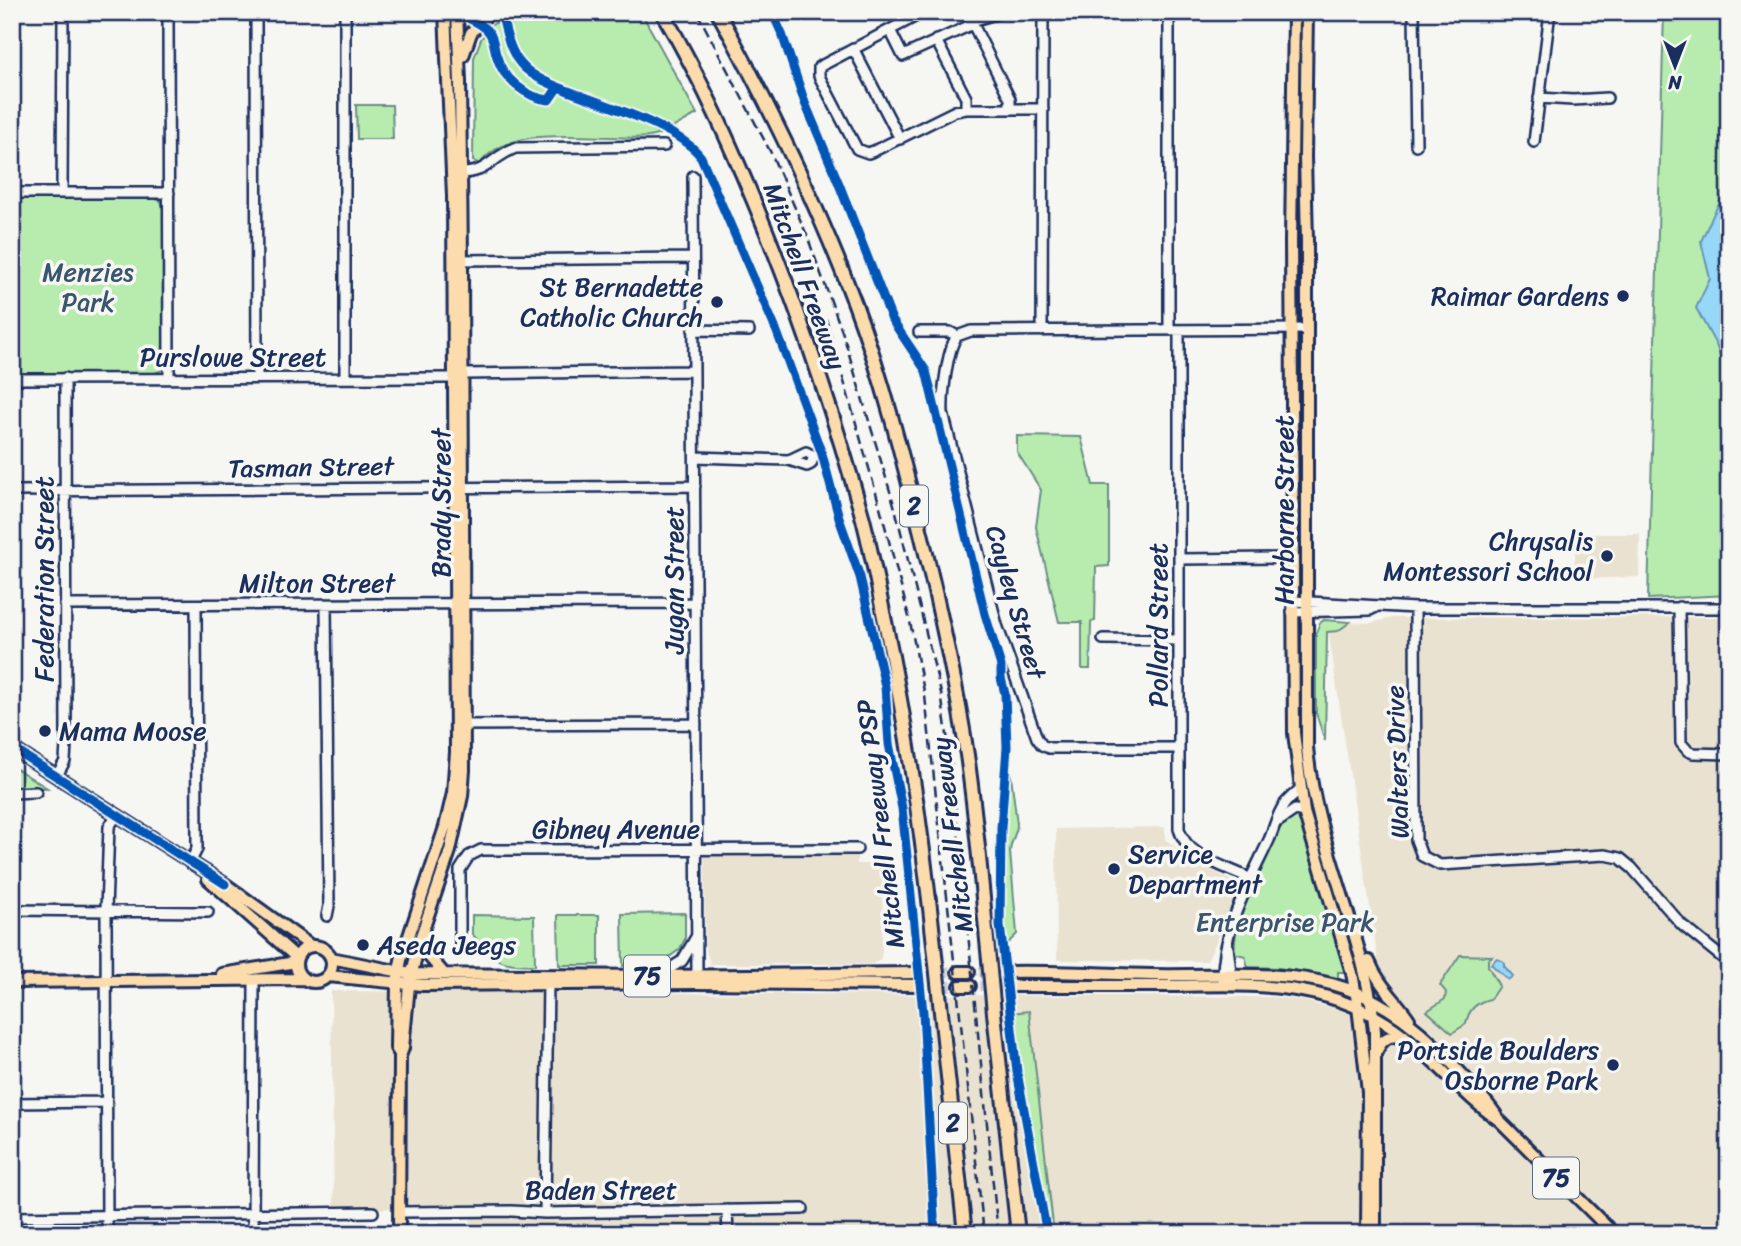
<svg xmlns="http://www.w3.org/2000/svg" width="1741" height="1246" font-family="Sriracha,sans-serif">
	<rect width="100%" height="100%" fill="#f6f6f2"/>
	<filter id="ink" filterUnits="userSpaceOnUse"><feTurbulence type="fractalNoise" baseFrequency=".0143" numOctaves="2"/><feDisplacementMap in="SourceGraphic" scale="14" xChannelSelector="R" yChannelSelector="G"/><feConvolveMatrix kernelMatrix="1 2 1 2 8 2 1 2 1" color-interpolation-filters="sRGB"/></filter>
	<g filter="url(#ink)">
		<path fill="#eae2d1" d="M1576 534H1640L1639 577 1574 579Z
			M1729 617V1234H471L470 1208 334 1209 331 991 1271 997 1301 1000 1327 1007 1388 982 1378 961 1327 622 1370 623 1392 618Z
			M1165 827V839L1187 857 1236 883 1239 893 1207 961 1057 960 1056 829Z
			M857 853V864H883L882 952 880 960 872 964H710L705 946V855Z"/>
		<path fill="#b8ecae" stroke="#6a8e86" stroke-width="2" d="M522 12H641L697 114C683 121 664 135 649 137 602 142 511 120 480 164L473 161 474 58 481 39 493 24Z
			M1664 12H1729V595L1648 599Z
			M356 105H392L393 139H357Z
			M12 198H153L161 201 164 209 165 365 160 371 153 374 12 375Z
			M1017 436 1081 437 1093 485H1109V566L1096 567 1095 621 1091 622 1090 669H1082V622H1059L1036 527 1041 490 1017 452Z
			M1324 620 1350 622 1338 631 1327 632 1325 741 1316 713V633L1320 623Z
			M1008 751 1017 824C1017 834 1011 839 1010 852L1017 934 1005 946 1003 828Z
			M12 766 47 788 12 787Z
			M1292 814 1298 815 1300 818 1341 955 1345 972H1338V978L1279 968 1248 967 1245 956 1234 953 1237 920 1280 828Z
			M685 913V939L680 949 657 966H623L622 914Z
			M472 915 534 916 535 965C497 965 497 961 472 934Z
			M558 915H599V965H559Z
			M1460 955 1492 956 1488 960V966L1499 986 1490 999C1476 1002 1468 1010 1466 1024L1452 1033 1427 1011 1445 999 1446 992 1440 985Z
			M1029 1011 1054 1234H1049L1011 1013Z"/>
		<path fill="#97d8f8" stroke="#6594ba" stroke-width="2" d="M1729 187V226L1720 236 1729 256V380L1716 345 1696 308 1710 279 1701 241 1715 211Z
			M1497 958 1504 962V966L1513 976 1508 980 1491 964Z"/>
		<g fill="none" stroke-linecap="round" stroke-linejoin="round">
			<path stroke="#caced4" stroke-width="10" stroke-dasharray="10 5" stroke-linecap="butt" d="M979 972H1007
				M915 973 949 972
				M917 985 951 986
				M980 986H1008"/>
			<g stroke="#1b2f5e" stroke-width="14">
				<path id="minor" d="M168 12 169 378
					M256 12 257 378
					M924 12 819 67V76L857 149 868 153 874 151 955 111 966 109H1043
					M967 12 1010 99V109
					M1414 12 1416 145
					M972 21 1002 12
					M890 30 903 56 973 24
					M936 40 966 98V109
					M853 48 900 139
					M1539 98 1573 100 1607 98
					M1534 142 1550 12
					M456 173C489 174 488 159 515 148L664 146
					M693 176 697 979
					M12 193H169
					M62 193 63 12
					M457 260 693 258
					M693 330 749 331
					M1169 330V12
					M1179 330V829C1187 858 1226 866 1251 879
					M1042 331 1043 12
					M919 332H950L957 336 971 331 1307 329
					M957 336C947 350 942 395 943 413L997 625 1037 738 1042 745 1049 748H1178
					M463 374 693 371
					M345 378V12
					M12 379 454 378
					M695 457 789 460 806 452 814 456 811 464 807 466 789 460
					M12 491 695 486
					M1179 559 1293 558
					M1293 601 1415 608H1729
					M326 604 329 906 327 916
					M65 605 695 603
					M1679 607 1681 743 1688 751 1693 753 1729 754
					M1415 608 1416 840 1422 856 1440 865 1605 855 1620 858 1632 868 1682 925 1729 963
					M1292 612 1370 610 1376 607
					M1103 639 1179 640
					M459 725 696 724
					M56 777 65 761 66 744 65 378
					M12 793 36 792
					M1279 821 1295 810 1304 812
					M190 863 197 849 196 605
					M12 910 208 912
					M460 946V870L469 856 481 850 857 849
					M1228 947 1232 981
					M658 976 682 961 696 937
					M1223 980C1222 929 1248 885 1269 840 1274 829 1277 814 1284 805 1288 799 1295 794 1300 789
					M12 1103 106 1102
					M727 1210 728 1234
					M400 1212 512 1211 545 1213 803 1209
					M545 1213 548 980
					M12 1217 373 1212
					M107 1234 106 910 109 827 116 816
					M253 1234 254 981"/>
			</g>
			<g stroke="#1b2f5e" stroke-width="16">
				<path id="major" d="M1294 12 1291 241 1294 733 1304 812 1352 973 1358 1007 1368 1092 1367 1234
					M1307 12 1305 157 1307 241V747C1315 845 1365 933 1375 1031V1234
					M463 56 471 33 489 12
					M12 748 225 884 311 946
					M208 879 297 958
					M421 936 428 955 444 974
					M296 964a18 18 0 1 1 36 0a18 18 0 1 1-36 0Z
					M331 958 411 974 656 976 915 973
					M1369 961C1378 984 1395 999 1409 1019
					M958 972H969
					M1007 972C1055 971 1103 974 1151 975 1277 977 1351 957 1447 1058 1464 1077 1482 1094 1496 1115
					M222 974 296 962
					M328 976 422 985 697 983 917 985
					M12 982 304 979
					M960 986H970
					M1008 986C1062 986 1115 986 1169 986 1245 985 1319 980 1386 1023 1429 1050 1458 1092 1499 1120L1614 1234
					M1376 1052C1383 1038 1389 1034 1404 1038
					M400 1054 396 1048 397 983 401 960 445 827 453 793 456 752 453 196 445 12
					M399 1234 400 1056 403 1048 409 985 421 936 450 851 462 796 464 770 462 260 460 81 457 12"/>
			</g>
			<g stroke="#1b2f5e" stroke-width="18">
				<path id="highway" d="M662 12C704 83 736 157 767 233 804 326 836 422 863 519 871 550 877 581 883 612 908 729 924 845 936 964
					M718 12C770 107 817 203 855 304 883 379 902 455 921 533 939 606 956 680 967 755 977 823 982 892 989 960
					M941 1012 965 1234
					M994 1013 1018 1234"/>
			</g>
			<use href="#minor" stroke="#f6f6f2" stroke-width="9"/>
			<use href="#major" stroke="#fcdcac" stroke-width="10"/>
			<use href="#highway" stroke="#fcdcac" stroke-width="12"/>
			<path stroke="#1b2f5e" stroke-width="2.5" stroke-dasharray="10 5" stroke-linecap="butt" d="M697 12 771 153 806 233 843 334 895 508 941 693 951 763 998 1234
				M826 319 879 503 909 617 925 696 984 1234"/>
			<g stroke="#1b2f5e" stroke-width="18" stroke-linecap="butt">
				<path id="highway-bridge" d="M989 960 994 1013
					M936 964 941 1012"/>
			</g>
			<use href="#highway-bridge" stroke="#fcdcac" stroke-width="12"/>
			<g stroke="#f6f6f2" stroke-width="13">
				<path id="cycleway" d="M467 12 470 19C476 22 483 25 488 31 495 39 493 47 497 57 503 79 527 98 549 100L558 87
					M501 12C505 28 508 45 517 59 529 77 551 84 571 92 607 106 679 127 701 157L777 332 822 454 840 521 860 577 885 686 889 744 902 808 923 1012 935 1234
					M772 12 782 34 805 103 839 184 892 320 926 371 985 614 1001 666V678L1005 694 1007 747 1001 828 1000 925 1017 1072 1047 1234
					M12 748 225 884"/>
			</g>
			<use href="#cycleway" stroke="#0057b8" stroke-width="9"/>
		</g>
	</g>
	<g fill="#1b2f5e" stroke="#f6f6f2" stroke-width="2.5">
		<circle cx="1623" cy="296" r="7"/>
		<circle cx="717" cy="302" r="7"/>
		<circle cx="1607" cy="556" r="7"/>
		<circle cx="45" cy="731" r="7"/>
		<circle cx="1114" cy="869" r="7"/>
		<circle cx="363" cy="945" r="7"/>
		<circle cx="1613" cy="1065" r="7"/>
	</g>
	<g text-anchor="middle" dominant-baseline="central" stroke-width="7" stroke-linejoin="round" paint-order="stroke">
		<g fill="#f6f6f2" stroke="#5d6b8a" stroke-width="2">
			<rect x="900" y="485.5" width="28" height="41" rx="5"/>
			<rect x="624" y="955.5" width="46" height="41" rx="5"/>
			<rect x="939" y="1102.5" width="28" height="41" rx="5"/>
			<rect x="1533" y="1157.5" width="46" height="41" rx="5"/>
		</g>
		<g font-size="24" font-weight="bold" fill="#1b2f5e">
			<text x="914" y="506">2</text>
			<text x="647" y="976">75</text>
			<text x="953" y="1123">2</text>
			<text x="1556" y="1178">75</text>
		</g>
		<g font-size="26" fill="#3a556e" stroke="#f6f6f2">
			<text x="88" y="272">Menzies<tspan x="88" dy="30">Park</tspan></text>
			<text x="1285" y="922">Enterprise Park</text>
		</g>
		<g font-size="26" fill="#1b2f5e" stroke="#f6f6f2">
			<text transform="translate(805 276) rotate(70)">Mitchell Freeway</text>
			<text x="233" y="357">Purslowe Street</text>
			<text transform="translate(311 467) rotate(-1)">Tasman Street</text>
			<text transform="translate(441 503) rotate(-90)">Brady Street</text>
			<text transform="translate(1284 510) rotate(-90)">Harborne Street</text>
			<text transform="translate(44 579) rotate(-90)">Federation Street</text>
			<text transform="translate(674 580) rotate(-90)">Jugan Street</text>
			<text x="317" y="583">Milton Street</text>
			<text transform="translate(1016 602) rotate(74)">Cayley Street</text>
			<text transform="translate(1158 625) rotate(-90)">Pollard Street</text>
			<text transform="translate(1397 762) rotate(-92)">Walters Drive</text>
			<text transform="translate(880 824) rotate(-97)">Mitchell Freeway PSP</text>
			<text x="616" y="829">Gibney Avenue</text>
			<text transform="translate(952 835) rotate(-97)">Mitchell Freeway</text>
			<text x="601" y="1190">Baden Street</text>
		</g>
		<g font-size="26" fill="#1b2f5e" stroke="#f6f6f2" text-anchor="end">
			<text x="703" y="287">St Bernadette<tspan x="703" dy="30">Catholic Church</tspan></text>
			<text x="1609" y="296">Raimar Gardens</text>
			<text x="1593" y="541">Chrysalis<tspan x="1593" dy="30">Montessori School</tspan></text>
			<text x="59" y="731" text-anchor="start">Mama Moose</text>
			<text x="1128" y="854" text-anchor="start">Service<tspan x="1128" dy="30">Department</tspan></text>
			<text x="377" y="945" text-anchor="start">Aseda Jeegs</text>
			<text x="1599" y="1050">Portside Boulders<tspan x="1599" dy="30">Osborne Park</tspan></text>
		</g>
	</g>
	<rect width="1741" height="1246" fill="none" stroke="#f6f6f2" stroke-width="42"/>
	<rect x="21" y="21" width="1699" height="1204" fill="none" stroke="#1b2f5e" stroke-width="2.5" filter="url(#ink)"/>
	<g transform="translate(1675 66) rotate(180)" stroke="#f6f6f2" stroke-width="5" paint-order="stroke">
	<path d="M0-5L12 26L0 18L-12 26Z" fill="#1b2f5e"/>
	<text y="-10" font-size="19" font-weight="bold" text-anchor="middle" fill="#1b2f5e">N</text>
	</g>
</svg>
